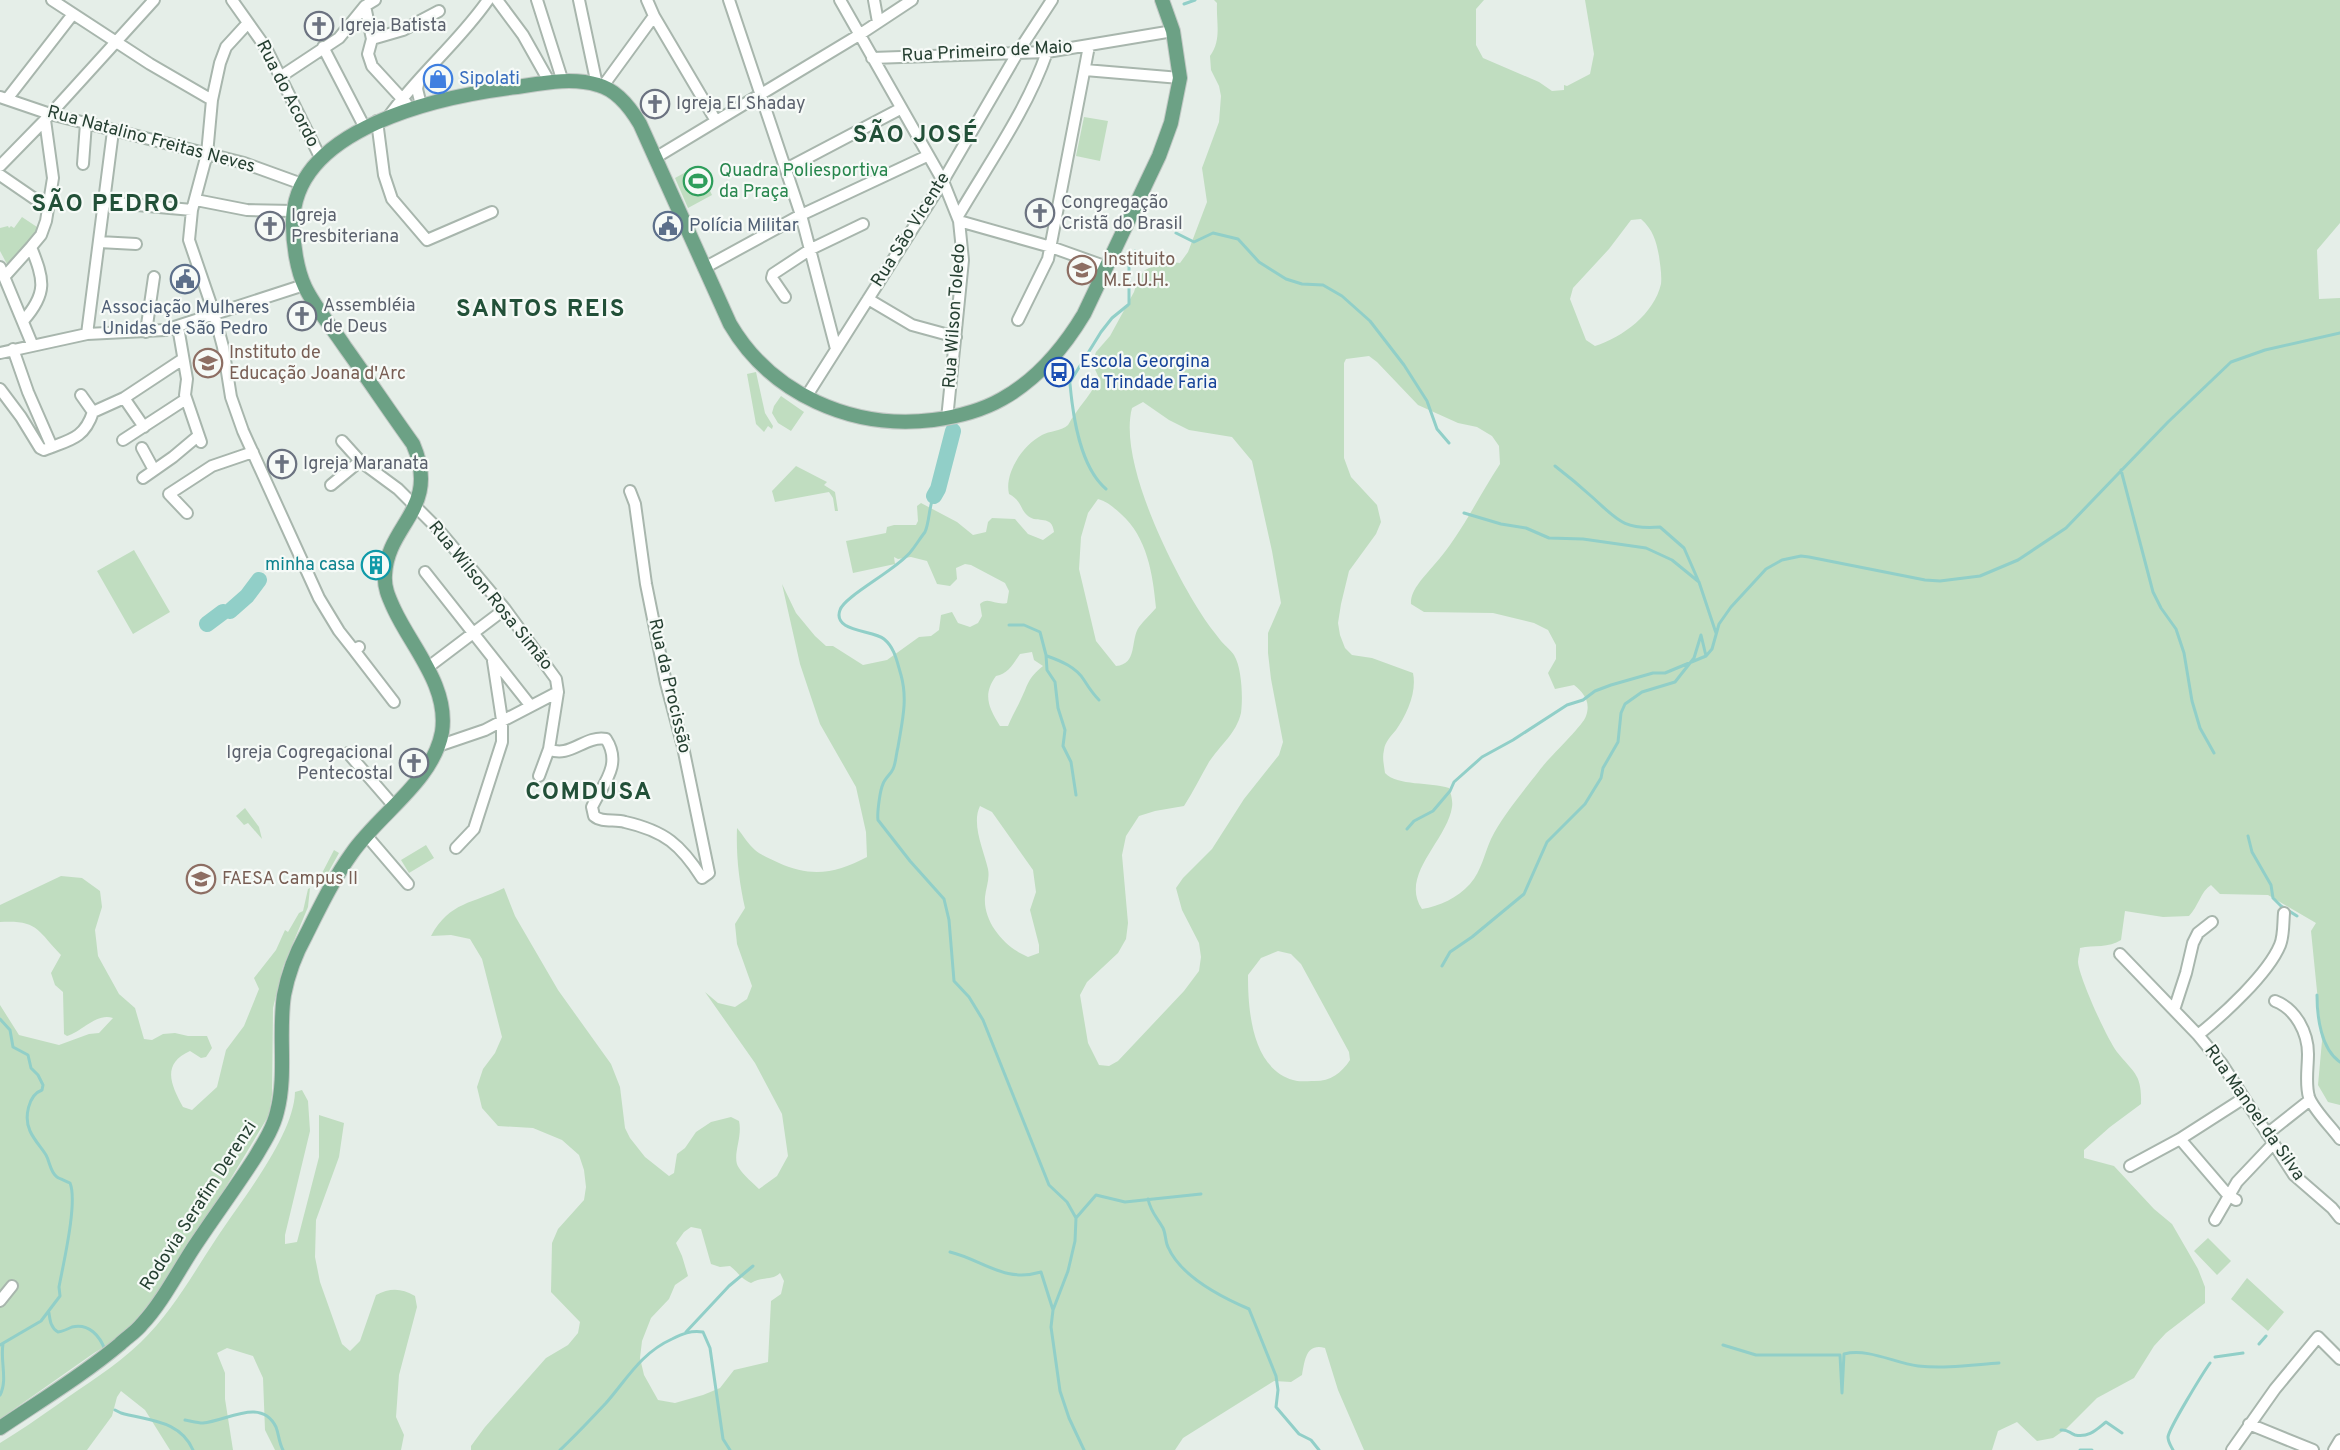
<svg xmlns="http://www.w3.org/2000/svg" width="2340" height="1450" font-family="Overpass,sans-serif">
	<rect width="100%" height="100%" fill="#e5eee8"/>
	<path fill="#c0ddc0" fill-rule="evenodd" d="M1214 0H1484L1476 9V45L1483 58 1539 82 1552 91 1564 90V85L1567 86 1590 74 1594 54 1585 0H2340V223L2317 250 2319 299 2340 298V1105L2328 1102 2318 1085 2322 1041 2311 931 2316 923 2268 895 2220 894 2211 885C2201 891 2198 907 2189 916L2163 917 2125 911 2121 940C2109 948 2094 945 2080 948 2080 952 2078 957 2078 962 2079 977 2107 1039 2117 1052 2134 1073 2142 1074 2141 1104L2110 1127 2084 1150V1158L2114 1166 2154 1209 2172 1224 2198 1269 2205 1287V1303L2166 1333 2154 1346 2134 1378 2097 1398 2066 1429 2053 1438 2037 1441 2017 1422 1998 1431 1992 1450H1364L1338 1390 1325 1348C1306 1343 1305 1360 1302 1375L1291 1382 1274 1381 1183 1438 1175 1450H471V1446L485 1427 546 1358 568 1345 578 1333 580 1322 551 1292 552 1243 558 1229 584 1200 586 1187 584 1170 579 1155 562 1140 533 1128 498 1126 482 1108 477 1087 483 1069 495 1053 502 1037 482 959 470 939 451 935 431 936C450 901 473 904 504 888L515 916 558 990 611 1064 620 1087 625 1128 630 1138 645 1157 669 1176 674 1173 677 1154 685 1148 696 1132 711 1122 731 1117 739 1121C743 1138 731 1157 739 1168 744 1176 753 1183 759 1189L777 1176 788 1156 782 1114 755 1063 705 992 718 1003 735 1007 747 999 752 986 737 944 735 924 745 908C739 881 736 856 737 828 743 835 748 844 755 850 762 856 771 859 779 863 812 878 837 873 867 857L866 832 856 787 820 724 800 664 782 584 796 613 815 636 826 646H833L863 665 887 660 919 637 931 636 939 630 941 615 952 612 958 623 970 627 978 623 982 616 980 604C988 596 996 606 1007 603L1009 591 1005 583 971 565 965 564 956 568 957 579 950 586 937 584 927 561 911 557 898 559 894 557 895 564 853 573 846 541 886 533 887 527 894 525H916L918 521 917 506 921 503 957 522 973 535 986 532 988 522 992 518 1015 519 1028 534 1043 540 1054 532C1052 514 1038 524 1028 516 1019 508 1022 501 1009 494 1004 473 1023 445 1042 435 1049 431 1062 431 1068 425 1070 422 1071 419 1073 417 1082 403 1092 393 1099 378L1092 363 1096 352 1110 336 1134 292 1138 279 1145 270 1164 261 1180 263 1188 252 1207 202 1202 168 1219 122 1221 96 1219 86 1211 70 1210 56C1222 40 1216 22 1217 3ZM1641 219C1653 230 1656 240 1659 256 1660 264 1662 275 1661 284 1654 314 1623 337 1595 346L1586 340 1570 299 1573 288 1609 249 1631 220ZM1369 356 1377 362 1418 405 1458 423 1477 427 1492 436 1499 446 1500 464C1478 497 1461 535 1434 565 1425 576 1410 590 1411 604L1424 612 1493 613 1534 623 1548 630 1556 645V659L1548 673 1555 689 1574 685C1584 693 1591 702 1586 716 1583 726 1548 758 1539 771 1524 790 1501 818 1491 839 1484 854 1482 870 1470 884 1457 898 1440 906 1422 909 1399 875 1447 841 1452 807 1453 801 1451 794 1449 788 1431 782 1397 786 1385 773 1384 765 1382 758 1384 750 1385 742 1391 736 1396 730 1407 714 1417 692 1413 673L1372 658 1352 655 1345 648 1340 635 1338 623 1341 604 1349 571 1376 534 1381 522 1377 505 1351 477 1344 458V363L1346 359ZM1143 402 1169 420 1189 430 1232 437 1252 461 1272 551 1281 603 1268 633V653L1271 679 1283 742 1279 755 1244 799 1212 849 1183 878 1176 888 1182 910 1199 943 1201 957 1199 971 1184 991 1118 1061 1109 1066 1099 1065 1088 1043 1080 995 1087 982 1118 953 1126 939 1128 923 1122 855 1126 836 1139 816 1155 811 1184 806C1193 792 1201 776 1209 762 1220 745 1236 734 1241 713 1243 698 1242 668 1234 655 1231 650 1225 646 1221 641 1214 632 1206 622 1200 612 1171 566 1118 461 1132 408ZM1098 499C1108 502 1113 507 1121 514 1147 537 1153 574 1156 608 1151 614 1144 620 1139 627 1130 640 1138 664 1116 666L1096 641 1079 569 1081 537 1088 513ZM1032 652 1034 660 1043 666C1027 679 1029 683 1021 699 1017 708 1012 716 1008 726H1000C989 708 982 695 996 676 1008 674 1013 664 1020 654ZM980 806 992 812 1033 870 1036 892 1030 910 1039 945V953L1028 957C1006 948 983 923 985 897 986 887 990 879 988 869 984 851 971 824 980 806ZM1278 951 1291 954 1301 964 1349 1052 1350 1060C1341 1074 1329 1082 1312 1081 1306 1081 1298 1082 1293 1080 1252 1068 1248 1011 1248 975L1261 958ZM691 1227 701 1229 711 1264 720 1267 730 1266C738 1272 741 1279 751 1283 762 1276 772 1281 780 1273L784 1281 781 1294 771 1301 768 1362 734 1370 720 1388 703 1395 675 1403 658 1400 644 1375 640 1358 642 1341 651 1318 669 1299 675 1285 688 1276 682 1256 676 1243 684 1232Z
		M1084 117 1108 121 1100 161 1076 156Z
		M686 172 690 177 701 172 712 195 688 208 675 178Z
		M22 217 40 229 8 266 0 251V228L8 226 9 228 11 226 14 228Z
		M756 372 765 413 773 426 772 429 768 426 764 432 756 424 747 374Z
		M781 396 804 412 791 431 778 423 772 413 774 406Z
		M796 466 827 482 824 485 835 492 838 511H835L833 498 829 492 775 502 772 491Z
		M134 550 170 612 133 634 97 571Z
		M245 808 259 827 262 839 248 823 244 825 236 816Z
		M426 845 434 858 409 873 401 860Z
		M334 850 339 853 324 880 320 877Z
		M61 876 82 878 100 891 102 907 95 930 98 956 119 994 135 1008 144 1039 152 1040 163 1034 175 1033 188 1036H207L212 1048 206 1057 201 1058 190 1051C161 1064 171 1085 183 1107L192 1110 217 1087 226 1050 244 1026 259 989 254 978 276 950 285 930 288 932 299 913 303 911 308 889 310 888 308 907 283 967 273 1008 272 1095 269 1115 224 1190 226 1192 154 1297 124 1335 94 1353 0 1419V1005L19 1035 59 1045 89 1034 99 1033 113 1018C97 1012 81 1032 67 1036L64 1034 63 992 55 985 51 973 61 955C37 930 38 920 0 922V905Z
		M302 1090 308 1101 310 1131 285 1235V1244L297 1242 319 1157V1115L344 1123 339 1157 316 1220 315 1257 320 1282 342 1344 350 1351 360 1341 376 1295C390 1288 401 1288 415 1296L417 1307 399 1375 396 1417 404 1435 401 1450H275L265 1430 263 1378 253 1356 227 1348 217 1353 225 1373V1399L233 1450H170L145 1410 121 1391 117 1397 112 1416 87 1450H0V1443C20 1431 38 1418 57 1405 86 1384 115 1367 141 1342 171 1313 193 1274 216 1239 240 1202 294 1136 295 1092Z
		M2208 1238 2231 1261 2217 1275 2194 1251Z
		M2247 1278 2284 1312 2268 1331 2231 1299Z"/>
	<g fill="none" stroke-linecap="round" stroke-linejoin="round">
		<path stroke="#91cfc8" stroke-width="3" d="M1184 4 1195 0
			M1176 233 1194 242 1213 233 1238 239 1259 262 1286 279 1302 284 1323 285 1342 296 1370 321 1404 365 1427 401 1437 429 1449 443
			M1129 304V262L1135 251
			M1070 382 1101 332 1112 318 1128 305
			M1070 384C1073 417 1080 467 1106 489
			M1555 466C1568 476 1580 486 1591 496 1617 519 1622 530 1660 527L1684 548 1698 580
			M2121 470 2153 592 2161 608 2176 629 2184 653 2192 701 2200 728 2214 753
			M932 501C929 510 929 523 925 532 921 537 916 545 912 550 900 568 844 596 840 610 832 632 873 630 884 639 895 648 897 662 901 675 908 700 902 722 898 747 896 754 896 763 893 769 891 774 885 778 883 784 880 790 877 813 878 820L910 861 944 899 949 920 954 981 969 997 983 1020 1049 1185 1067 1202 1076 1218 1075 1241 1068 1271 1053 1310 1051 1327 1060 1391 1069 1418 1084 1450
			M1464 513 1501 524 1526 528 1549 538 1583 539 1646 548 1672 560 1699 582 1716 633
			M1009 625H1024L1040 632 1046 655 1047 670 1055 682 1058 708 1065 730 1063 746 1071 762 1076 795
			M1047 656C1061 661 1076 667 1084 680 1089 688 1092 693 1099 700
			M1407 829 1414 821 1433 811 1450 791 1454 782 1482 757 1513 740 1567 705 1583 700 1595 691 1611 685 1653 673H1665L1706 656 1712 649 1719 624 1731 607 1766 569 1782 560 1801 556 1809 557 1925 580 1940 581 1980 576 2018 560 2066 528 2168 422 2231 362 2265 350 2340 333
			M2248 836 2252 852 2271 885 2273 898 2281 906 2297 916
			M1442 966 1450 952 1472 937 1524 894 1547 842 1585 804 1601 778 1603 768 1618 742 1621 713 1625 704 1642 692 1675 682 1694 658 1701 635 1706 656
			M2317 995C2317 1017 2321 1049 2340 1062
			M0 1019 10 1030 13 1047 28 1055 31 1068 38 1075 43 1085 42 1090C28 1095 24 1118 30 1131 34 1140 41 1147 46 1155 50 1162 50 1172 57 1177 60 1179 66 1181 70 1183 78 1202 63 1265 59 1287L60 1296 41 1321 0 1345
			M1148 1199C1151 1213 1157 1217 1163 1228 1166 1234 1165 1241 1168 1247 1181 1277 1221 1297 1249 1309L1276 1376 1278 1390 1276 1407 1299 1434 1311 1440 1319 1450
			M1076 1218 1096 1195 1125 1202 1201 1194
			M950 1252C983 1260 1004 1283 1041 1272L1053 1310
			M49 1313C50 1321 51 1328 58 1332 64 1331 68 1329 72 1327 89 1323 100 1336 105 1350
			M686 1332 729 1286 753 1266
			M2259 1344 2266 1336
			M1723 1345 1756 1355H1840L1842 1393 1844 1354C1869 1348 1894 1363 1918 1366 1945 1369 1972 1365 1999 1363
			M2215 1357 2243 1353
			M0 1395C8 1380 0 1361 3 1344
			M115 1410 121 1413C149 1421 180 1420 193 1450
			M185 1420C191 1421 197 1423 203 1423 227 1421 261 1397 276 1427 279 1435 279 1443 283 1450
			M2061 1430C2068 1429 2069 1433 2075 1435 2089 1438 2097 1429 2106 1422L2122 1433
			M560 1450C576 1435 591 1419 606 1403 627 1379 641 1353 672 1339 682 1334 691 1330 703 1332L710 1348 723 1439 730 1450
			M2080 1450H2092
			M2173 1450C2171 1446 2168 1442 2168 1437 2169 1428 2203 1373 2210 1363"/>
		<path stroke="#91cfc8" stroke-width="16" d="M934 496 938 489 953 431
			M230 611 247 596 259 580
			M207 624 223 612"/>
		<g stroke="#a8b6ad" stroke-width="14">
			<path id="minor" d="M52 0 150 64 212 100
				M232 0 266 48 321 159
				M497 0 523 35 550 83
				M537 0 563 82
				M579 0 597 85
				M647 0 654 16 716 121
				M729 0 801 215 836 349
				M840 0 943 181 959 221 963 260 947 419
				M874 0 878 22
				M365 6 372 39 368 54 372 66 406 103
				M248 23 226 47 220 63 212 100 207 154 192 210 189 240 214 313 223 347 231 397 243 431 319 598 339 631 354 650 359 647
				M372 39 403 30 439 11
				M323 47 365 128
				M872 58 1047 52 1173 31
				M1085 70 1180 78
				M280 77 339 38 365 6 375 0
				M419 80 417 89 421 105
				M603 86 654 16
				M0 97 50 114 244 163 302 184
				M7 99 73 14
				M389 116C419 74 459 42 488 0
				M377 121 384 175 392 199 427 240 492 212
				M655 158 859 35 912 0
				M83 164 86 123
				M0 166 45 120 154 0
				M786 169 900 109
				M0 175 48 208
				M196 200 247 210 294 211
				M104 202 192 210
				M958 216C989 163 1027 110 1047 52
				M959 221 1051 247 1107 267
				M99 242 136 244
				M0 267 32 344
				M704 268 801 215 927 156
				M5 276 31 247 41 235 46 221 53 178 45 120
				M785 297 772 278 773 274 811 249 863 224
				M868 299 912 325 956 337
				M1018 320 1048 259 1089 46
				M23 321C48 293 44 280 31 247
				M178 327 187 379 185 395 201 442
				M146 332 154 277
				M87 334 113 131
				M13 349 28 392 52 447
				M0 353 87 334 165 330 304 285
				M0 389 21 417 40 448 44 450C68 440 84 440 93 412L124 398 183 359
				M81 395 93 412
				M806 397 943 181 1018 52 1052 0
				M124 398 144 427
				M123 440 186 399
				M342 441 360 461 398 489 437 528 505 609 556 679 558 692 485 730 438 746
				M142 448 154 470
				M143 478 173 457 198 436
				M331 485 360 461
				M187 513 169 494 212 466 253 452
				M425 572 530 705
				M354 650 394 702
				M427 668 505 609
				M549 749C569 759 585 735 606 739 623 765 602 785 592 807L594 816C602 823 615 819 625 822 665 831 681 845 702 878L709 873 683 747 666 683 646 584 635 504 630 491
				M348 753 393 805
				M539 776 549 749 558 692
				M366 835 408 884
				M456 848 474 829 502 742V720L493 661
				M2120 954 2198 1035 2222 1064 2294 1175 2332 1208 2340 1218
				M2275 1001C2296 1009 2308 1033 2308 1054 2308 1068 2305 1084 2309 1097 2313 1109 2332 1128 2340 1139
				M2174 1010 2186 973 2193 943 2198 933 2212 922
				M2198 1035C2223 1015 2268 974 2280 945 2284 935 2283 923 2284 913
				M2267 1134 2310 1100
				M2180 1139 2228 1195 2236 1200
				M2130 1166 2180 1139 2244 1098
				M2215 1220 2237 1182 2273 1144
				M0 1301 12 1286
				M2249 1424 2313 1450
				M2232 1450 2275 1389 2318 1337 2340 1359
				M2334 1450 2340 1440"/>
		</g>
		<g stroke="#c2c9c5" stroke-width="16">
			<path id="major" d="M0 1428C40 1401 83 1375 120 1344 127 1337 136 1332 142 1324 163 1302 180 1267 198 1241 216 1214 236 1187 254 1159 263 1144 273 1129 277 1112 287 1074 278 1034 284 995 288 974 296 953 306 935 320 907 334 878 352 853 380 813 433 781 442 732 449 686 412 648 394 609 389 598 384 588 385 575 387 524 441 509 413 444 390 412 368 379 345 347 332 327 315 308 305 287 297 270 293 244 293 225 291 127 443 96 517 87 543 83 572 77 598 85 617 90 630 107 640 124L730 324C771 394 852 430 933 420 956 417 981 411 1002 399 1038 379 1063 349 1084 314L1159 156 1171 123 1180 78 1173 31 1162 0"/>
		</g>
		<use href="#minor" stroke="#fff" stroke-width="10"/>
		<use href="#major" stroke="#6ca185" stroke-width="14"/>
	</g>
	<defs>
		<g id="church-ring" transform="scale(1.5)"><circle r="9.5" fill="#f6faf7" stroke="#6b7280" stroke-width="1.5"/><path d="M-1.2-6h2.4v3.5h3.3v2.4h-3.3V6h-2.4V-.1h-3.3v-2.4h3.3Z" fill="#6b7280"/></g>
		<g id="shop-ring" transform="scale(1.5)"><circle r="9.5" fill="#f6faf7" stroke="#3f7fe0" stroke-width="1.5"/><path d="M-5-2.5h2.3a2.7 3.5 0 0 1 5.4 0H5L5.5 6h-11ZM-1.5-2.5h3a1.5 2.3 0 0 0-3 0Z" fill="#3f7fe0"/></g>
		<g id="stadium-ring" transform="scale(1.5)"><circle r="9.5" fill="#f6faf7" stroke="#2e9e5b" stroke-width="1.5"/><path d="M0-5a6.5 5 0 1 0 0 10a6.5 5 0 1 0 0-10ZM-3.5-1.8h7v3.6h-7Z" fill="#2e9e5b"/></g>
		<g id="civic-ring" transform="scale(1.5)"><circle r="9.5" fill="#f6faf7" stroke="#5c6f8a" stroke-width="1.5"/><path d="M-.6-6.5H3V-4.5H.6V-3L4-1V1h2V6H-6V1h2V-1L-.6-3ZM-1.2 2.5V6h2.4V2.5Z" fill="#5c6f8a"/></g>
		<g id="university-ring" transform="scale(1.5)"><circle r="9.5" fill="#f6faf7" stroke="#8d6e63" stroke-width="1.5"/><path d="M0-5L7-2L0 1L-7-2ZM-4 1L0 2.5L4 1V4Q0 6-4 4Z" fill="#8d6e63"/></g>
		<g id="school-ring" transform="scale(1.5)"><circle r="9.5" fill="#f6faf7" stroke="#8d6e63" stroke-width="1.5"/><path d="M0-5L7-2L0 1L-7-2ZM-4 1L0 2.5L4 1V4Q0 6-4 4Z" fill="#8d6e63"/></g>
		<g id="bus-ring" transform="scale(1.5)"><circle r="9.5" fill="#f6faf7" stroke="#1a4fb4" stroke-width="1.5"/><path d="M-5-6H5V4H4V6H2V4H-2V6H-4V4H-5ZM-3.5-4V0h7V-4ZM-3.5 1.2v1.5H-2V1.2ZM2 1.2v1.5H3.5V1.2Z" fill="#1a4fb4"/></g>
		<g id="building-ring" transform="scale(1.5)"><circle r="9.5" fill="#f6faf7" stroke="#0f9aa8" stroke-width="1.5"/><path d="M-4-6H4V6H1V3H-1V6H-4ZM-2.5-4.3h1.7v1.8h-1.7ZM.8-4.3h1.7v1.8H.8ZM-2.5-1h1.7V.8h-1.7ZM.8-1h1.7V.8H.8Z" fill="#0f9aa8"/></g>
	</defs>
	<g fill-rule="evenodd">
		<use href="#church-ring" x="319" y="26"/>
		<use href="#shop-ring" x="438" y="79"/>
		<use href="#church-ring" x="655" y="104"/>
		<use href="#stadium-ring" x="698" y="181"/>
		<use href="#church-ring" x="1040" y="213"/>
		<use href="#church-ring" x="270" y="226"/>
		<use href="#civic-ring" x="668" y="226"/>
		<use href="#university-ring" x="1082" y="270"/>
		<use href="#civic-ring" x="185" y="279"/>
		<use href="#church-ring" x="302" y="316"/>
		<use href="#school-ring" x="208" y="363"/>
		<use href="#bus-ring" x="1059" y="372"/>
		<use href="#church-ring" x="282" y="464"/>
		<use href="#building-ring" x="376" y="565"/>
		<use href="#church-ring" x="414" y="763"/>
		<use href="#university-ring" x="201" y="879"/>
	</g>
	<g text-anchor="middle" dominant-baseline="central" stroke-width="4.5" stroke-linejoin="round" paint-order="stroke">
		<g font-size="18" fill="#5b616d" stroke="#f6faf7" text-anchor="start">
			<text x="340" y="26">Igreja Batista</text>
			<text x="676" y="104">Igreja El Shaday</text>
			<text x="1061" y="203">Congregação<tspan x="1061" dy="21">Cristã do Brasil</tspan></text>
			<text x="291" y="216">Igreja<tspan x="291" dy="21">Presbiteriana</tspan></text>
			<text x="323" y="306">Assembléia<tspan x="323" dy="21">de Deus</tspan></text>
			<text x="303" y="464">Igreja Maranata</text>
			<text x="393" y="753" text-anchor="end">Igreja Cogregacional<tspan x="393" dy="21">Pentecostal</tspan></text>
		</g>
		<g font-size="18" fill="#253f31" stroke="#f6faf7">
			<text transform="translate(987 52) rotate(-3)">Rua Primeiro de Maio</text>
			<text transform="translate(287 94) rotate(63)">Rua do Acordo</text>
			<text transform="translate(151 140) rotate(15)">Rua Natalino Freitas Neves</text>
			<text transform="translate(911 230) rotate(-58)">Rua São Vicente</text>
			<text transform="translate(955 316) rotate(-86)">Rua Wilson Toledo</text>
			<text transform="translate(490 596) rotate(51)">Rua Wilson Rosa Simão</text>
			<text transform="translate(669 686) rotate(77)">Rua da Procissão</text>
			<text transform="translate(2254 1113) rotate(55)">Rua Manoel da Silva</text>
			<text transform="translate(199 1206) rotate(-57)">Rodovia Serafim Derenzi</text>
		</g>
		<g font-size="18" fill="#366cbe" stroke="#f6faf7" text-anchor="start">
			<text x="459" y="79">Sipolati</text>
		</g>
		<g font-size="18" fill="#27864d" stroke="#f6faf7" text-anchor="start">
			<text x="719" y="171">Quadra Poliesportiva<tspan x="719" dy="21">da Praça</tspan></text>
		</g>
		<g font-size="18" fill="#4e5e75" stroke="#f6faf7" text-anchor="start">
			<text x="689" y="226">Polícia Militar</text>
			<text x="185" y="308" text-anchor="middle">Associação Mulheres<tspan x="185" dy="21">Unidas de São Pedro</tspan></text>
		</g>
		<g font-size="18" fill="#785e54" stroke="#f6faf7" text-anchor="start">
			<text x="1103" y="260">Instituito<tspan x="1103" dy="21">M.E.U.H.</tspan></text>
			<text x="229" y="353">Instituto de<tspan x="229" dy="21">Educação Joana d'Arc</tspan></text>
			<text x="222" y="879">FAESA Campus II</text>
		</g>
		<g font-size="18" fill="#164399" stroke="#f6faf7" text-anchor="start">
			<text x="1080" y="362">Escola Georgina<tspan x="1080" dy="21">da Trindade Faria</tspan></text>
		</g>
		<g font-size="18" fill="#0d838f" stroke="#f6faf7" text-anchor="end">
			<text x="355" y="565">minha casa</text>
		</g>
		<g font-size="24" font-weight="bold" letter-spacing="1.5" fill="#225038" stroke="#f6faf7">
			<text x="916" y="136">SÃO JOSÉ</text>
			<text x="106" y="205">SÃO PEDRO</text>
			<text x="541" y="310">SANTOS REIS</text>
			<text x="589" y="793">COMDUSA</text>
		</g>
	</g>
</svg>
